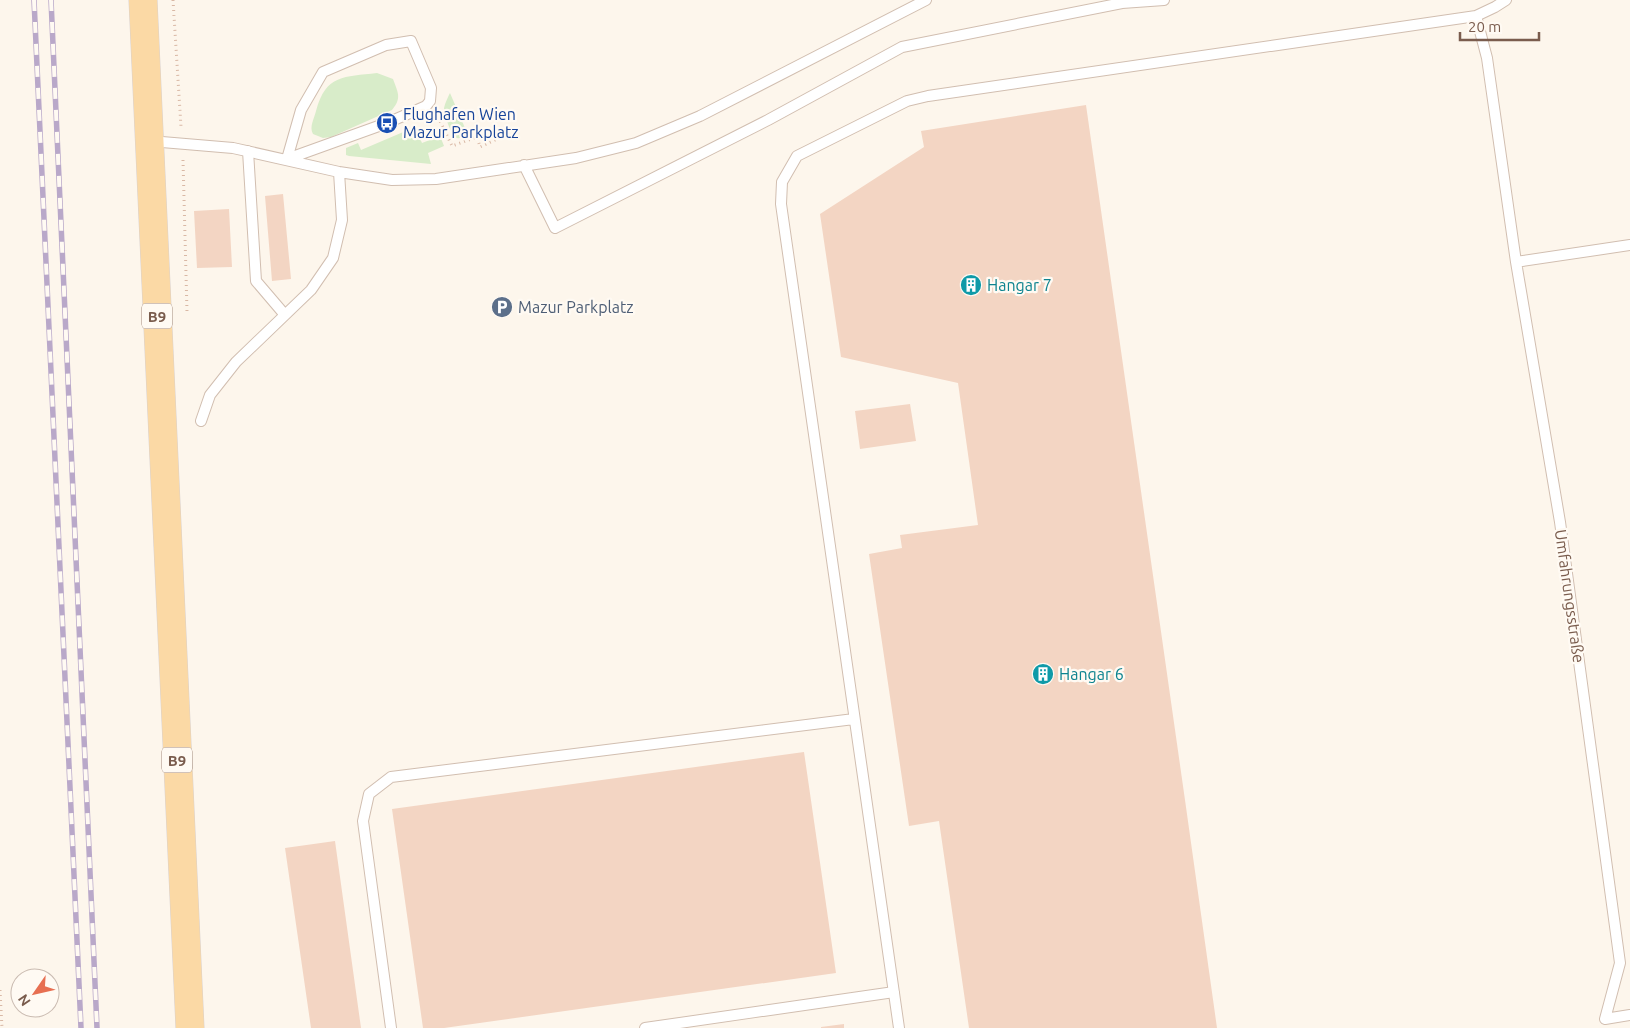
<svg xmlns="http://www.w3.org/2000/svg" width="1630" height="1028" font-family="Ubuntu,sans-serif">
	<rect width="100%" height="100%" fill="#fdf6ec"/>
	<path fill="#d8ecc9" d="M377 73 393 79C398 93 402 98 392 110L331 137 323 138 313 134C309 127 314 119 316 111 326 74 344 77 377 73Z
		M450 93 468 135C465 136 461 139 457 138 451 136 444 114 444 108 445 103 448 97 450 93Z
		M415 127 422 143 440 136 444 146 428 153 431 164 349 156 346 155V148L358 143 361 150Z"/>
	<path fill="#f3d5c3" d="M1086 105 1185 800 1217 1028H969L939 821 909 826 869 554 902 548 900 535 978 525 958 383 841 357 820 214 924 147 921 131Z
		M283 194 291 279 272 281 265 196Z
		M229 209 232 267 197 268 194 211Z
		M910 404 916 441 860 449 855 411Z
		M804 752 836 973 444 1028H423L392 809Z
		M335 841 361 1028H311L285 848Z
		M844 1024V1028H821V1027Z"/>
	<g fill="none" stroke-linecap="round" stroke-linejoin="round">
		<g stroke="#d1beb0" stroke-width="12">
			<path id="lane" d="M1476 16 1495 7 1506 0
				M411 41 431 88 430 101 426 106 387 123 287 159 301 110 323 72 386 45Z
				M150 141 233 148 339 172 392 180 436 179 576 158 636 143 700 116 926 0
				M248 151 256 281 285 315
				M524 165 555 228 768 120 902 47 1122 3 1164 0
				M1630 245 1516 262 1560 522 1620 963 1605 1019 1630 1015
				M201 421 210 395 236 362 311 290 333 258 342 220 339 172
				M391 1028 363 821 369 794 391 777 854 719
				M645 1028 894 992
				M899 1028 781 204 782 182 797 156 907 101 928 96 1476 16 1487 58 1516 262"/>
		</g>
		<g stroke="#dad1cd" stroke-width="29">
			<path id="primary" d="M143 0 190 1028"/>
		</g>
		<path stroke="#d9b8a5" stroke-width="3" stroke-dasharray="1 4" stroke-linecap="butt" d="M173 0 181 127
			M438 117 452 146 477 137 480 147 504 136
			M183 160 187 312
			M0 990 2 1028"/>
		<use href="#lane" stroke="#fff" stroke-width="10"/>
		<use href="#primary" stroke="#fbd9a5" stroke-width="28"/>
		<g stroke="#b9a8c9" stroke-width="5.5">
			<path id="rail" d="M34 0 81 1028
				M51 0 97 1028"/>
		</g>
		<use href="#rail" stroke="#fffaf3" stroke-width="4" stroke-dasharray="11" stroke-linecap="butt"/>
	</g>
	<defs>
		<g id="bus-disc" transform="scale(1.125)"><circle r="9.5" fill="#1a4fb4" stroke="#fffaf3"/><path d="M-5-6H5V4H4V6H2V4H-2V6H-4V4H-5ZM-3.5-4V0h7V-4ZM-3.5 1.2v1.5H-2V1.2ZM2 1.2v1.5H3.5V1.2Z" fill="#fff"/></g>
		<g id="building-disc" transform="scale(1.125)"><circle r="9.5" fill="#0f9aa8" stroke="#fffaf3"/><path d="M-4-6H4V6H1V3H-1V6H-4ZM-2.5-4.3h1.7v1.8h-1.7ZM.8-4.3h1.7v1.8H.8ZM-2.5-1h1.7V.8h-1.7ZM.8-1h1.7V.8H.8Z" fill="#fff"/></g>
		<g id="parking-disc" transform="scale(1.125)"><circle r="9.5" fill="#5c6f8a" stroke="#fffaf3"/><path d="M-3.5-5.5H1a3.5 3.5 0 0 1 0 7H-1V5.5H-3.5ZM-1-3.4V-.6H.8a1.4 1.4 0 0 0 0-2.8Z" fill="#fff"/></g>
	</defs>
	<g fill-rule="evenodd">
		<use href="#bus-disc" x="387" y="123"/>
		<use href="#building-disc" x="971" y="285"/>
		<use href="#parking-disc" x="502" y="307"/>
		<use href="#building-disc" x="1043" y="674"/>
	</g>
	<g text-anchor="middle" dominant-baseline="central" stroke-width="4.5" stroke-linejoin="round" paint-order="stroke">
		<g fill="#fffaf3" stroke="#a28b7f" stroke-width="1">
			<rect x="142" y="303.5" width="30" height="25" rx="4"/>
			<rect x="162" y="747.5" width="30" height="25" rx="4"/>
		</g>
		<g font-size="15" font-weight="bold" fill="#7a5c4d">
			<text x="157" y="316">B9</text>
			<text x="177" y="760">B9</text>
		</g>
		<g font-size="16" fill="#164399" stroke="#fffaf3" text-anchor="start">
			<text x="403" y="114">Flughafen Wien<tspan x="403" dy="18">Mazur Parkplatz</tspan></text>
		</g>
		<g font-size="16" fill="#0d838f" stroke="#fffaf3" text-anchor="start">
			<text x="987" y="285">Hangar 7</text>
			<text x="1059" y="674">Hangar 6</text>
		</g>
		<g font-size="16" fill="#4e5e75" stroke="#fffaf3" text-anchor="start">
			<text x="518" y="307">Mazur Parkplatz</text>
		</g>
		<g font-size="16" fill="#7a5c4d" stroke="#fffaf3">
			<text transform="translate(1570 596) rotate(82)">Umfahrungsstraße</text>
		</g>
	</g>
	<g transform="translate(35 993) rotate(236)"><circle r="24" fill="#fffaf3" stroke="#cabbb1"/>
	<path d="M0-4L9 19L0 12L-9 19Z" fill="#e76f51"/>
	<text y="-8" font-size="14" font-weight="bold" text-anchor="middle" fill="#7a5c4d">N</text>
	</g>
	<path d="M1460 32v8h79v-8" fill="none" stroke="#7a5c4d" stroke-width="2.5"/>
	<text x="1468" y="32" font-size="15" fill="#7a5c4d" stroke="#fffaf3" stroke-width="4" paint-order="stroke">20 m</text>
</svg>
